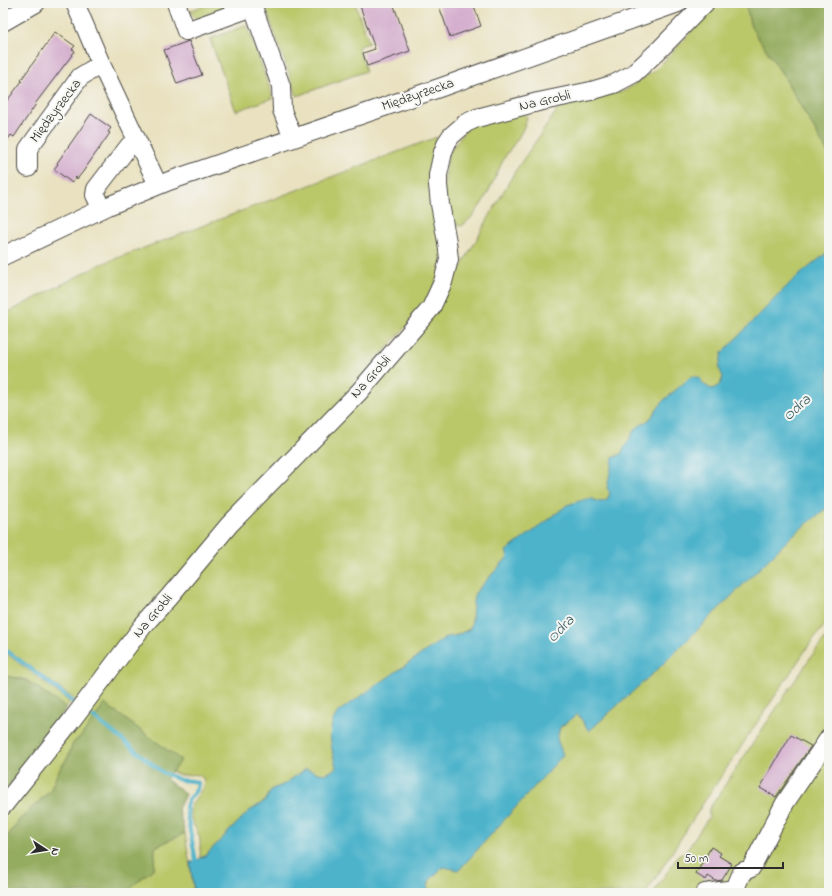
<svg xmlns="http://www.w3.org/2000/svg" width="832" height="896" font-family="'Indie Flower',sans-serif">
	<rect width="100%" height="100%" fill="#f6f6f2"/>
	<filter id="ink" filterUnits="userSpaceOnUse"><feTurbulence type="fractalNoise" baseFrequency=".025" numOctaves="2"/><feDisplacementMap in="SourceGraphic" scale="8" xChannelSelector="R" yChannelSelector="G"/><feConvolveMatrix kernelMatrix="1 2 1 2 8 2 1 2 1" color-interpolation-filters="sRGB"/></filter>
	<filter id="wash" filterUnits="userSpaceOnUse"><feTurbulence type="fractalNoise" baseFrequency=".012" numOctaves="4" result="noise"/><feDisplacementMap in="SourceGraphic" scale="16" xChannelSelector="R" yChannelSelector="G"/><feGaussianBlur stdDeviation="0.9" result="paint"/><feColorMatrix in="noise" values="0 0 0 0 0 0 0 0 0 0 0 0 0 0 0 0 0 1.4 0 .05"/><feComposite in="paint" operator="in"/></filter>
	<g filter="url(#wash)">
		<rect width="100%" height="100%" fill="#e9e1bf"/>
		<path fill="#bbc86a" stroke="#737a4a" d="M211 3H238L201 19 196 18 189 11Z
			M264 3H355L369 43 358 47 366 71 297 96Z
			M717 3H745L751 27 783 75 829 155V251L820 258 719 368 723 376C721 384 719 387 711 389L703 384 699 378 664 400 650 419 635 429 621 454 613 458 610 493 607 500 601 502 596 501 567 505 547 521 508 557 475 593C471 605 474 617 470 629L454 636 446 637 399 670 332 751 336 767C325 778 320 773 306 769L283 785 273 789 265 801 248 812 206 855 200 858C200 851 201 842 199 836 196 827 189 819 190 810 191 799 210 786 202 777 196 772 187 776 181 775 178 775 175 773 172 771L181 760 81 736 73 743 68 757 58 772 50 791 19 820 3 843V814L166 607 440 304 514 173 562 103 625 91 658 68Z
			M247 25 273 98 236 111 210 39Z
			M522 111 527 117C526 121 524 127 522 131 518 140 511 147 506 155 492 180 486 207 462 226L454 224 448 219 444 189 448 155 468 126Z
			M437 137 433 154 432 185 444 259 430 299 78 702 3 646V315L99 265Z
			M829 506V620L811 642 706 799 646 893H427L429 881 443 867 557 739 560 727 578 714 589 731 793 535Z
			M829 634V893H653L678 856 685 852 709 817V809L810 658Z
			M3 651 70 702 66 708 26 680 6 676 3 674Z
			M185 833 194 893H126L136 883 154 868 155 847Z"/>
		<path fill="#94ac5e" stroke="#606c44" d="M745 3H829V155L783 75 751 27Z
			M3 674 6 676 26 680 66 708 54 728 3 794Z
			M105 704 181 760 166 779 185 794 178 809 185 833 155 847 154 868 136 883 126 893H3V843L19 820 50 791 58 772 68 757 73 743 81 736Z"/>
		<path fill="#4db3cb" stroke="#3c6f7b" d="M829 251V506L793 535 660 667 589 731 578 714 560 727 557 739 563 755 459 870 443 867 429 881 427 893H194L190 862 196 861 206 855 248 812 265 801 272 789 283 785 306 769C320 773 325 778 336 767 333 752 327 736 333 721 334 718 336 715 338 712L446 637 455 636 470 629C474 617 471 605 475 593L508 557 506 551 547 521 567 505 586 499H593L596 501 601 502 607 500 610 493 607 488 613 458 621 454 635 429 650 419 664 400 692 376 700 378 703 384 711 389C719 387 721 384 723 377L719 368 722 353 792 281Z"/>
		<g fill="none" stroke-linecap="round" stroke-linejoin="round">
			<path stroke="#4db3cb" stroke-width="4" d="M3 648 42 677 73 702
				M93 717 114 733 162 772 180 780 193 781 198 783 197 789 189 799 186 806 187 815 196 861 200 864"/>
		</g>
		<g id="blocks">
			<path fill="#d4aecd" d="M359 3H393L410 51 367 66 363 53 375 49Z
				M438 3H473L481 26 450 37Z
				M55 32 75 46 72 49 75 51 35 104H36L14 137 11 135 3 146V106L22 81 21 80Z
				M189 41 202 75 177 84 164 50Z
				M91 114 111 128 108 132 110 133 82 173 77 179 76 177 72 183 54 169 58 164 57 163 66 150Z
				M791 735 811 746 776 797 760 788Z
				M711 847 721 853 719 856 732 864 722 880 716 881 708 876 706 880 696 874Z"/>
		</g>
	</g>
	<g filter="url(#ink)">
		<use href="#blocks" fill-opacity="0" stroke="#484641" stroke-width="1"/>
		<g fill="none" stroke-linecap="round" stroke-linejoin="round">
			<g stroke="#484641" stroke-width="20">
				<path id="minor" d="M75 3 101 64 158 185
					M176 3 186 31 253 7V3
					M253 7 281 86 282 110 293 138
					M3 22 36 3
					M28 168V149L80 77 101 64
					M102 209 95 195 96 189 129 146 137 141
					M3 256 108 206 169 181 439 88 678 3
					M3 806 71 721 143 626 169 597 229 525 359 392 431 308 443 282 449 259 447 242 440 204 438 185V175L443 152 447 142 451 136 466 123 477 118 538 102 591 91 614 84 633 74 661 48 705 3
					M705 893 735 889 742 872 751 868 785 803 829 738"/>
			</g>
			<use href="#minor" stroke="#fff" stroke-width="18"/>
		</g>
	</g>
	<g text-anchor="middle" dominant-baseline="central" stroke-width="4" stroke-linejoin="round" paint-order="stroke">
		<g font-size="14" fill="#2b2b2b" stroke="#f6f6f2">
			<text transform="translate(418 95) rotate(-19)">Międzyrzecka</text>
			<text transform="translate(545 101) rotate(-13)">Na Grobli</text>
			<text transform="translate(56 111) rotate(-53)">Międzyrzecka</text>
			<text transform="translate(371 377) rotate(-48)">Na Grobli</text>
			<text transform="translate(153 616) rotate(-50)">Na Grobli</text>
		</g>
		<g font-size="15" font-style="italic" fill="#375b63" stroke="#f6f6f2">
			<text transform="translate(797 408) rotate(-42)">Odra</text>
			<text transform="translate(561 629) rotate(-46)">Odra</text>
		</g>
	</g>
	<rect width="832" height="896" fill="none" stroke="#f6f6f2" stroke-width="16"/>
	<g transform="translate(46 850) rotate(102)" stroke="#f6f6f2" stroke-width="3" paint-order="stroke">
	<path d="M0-3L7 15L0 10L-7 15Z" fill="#2b2b2b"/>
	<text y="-6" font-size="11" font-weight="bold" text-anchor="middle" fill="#2b2b2b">N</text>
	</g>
	<path d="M678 862v6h105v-6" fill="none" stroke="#2b2b2b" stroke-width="2"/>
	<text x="684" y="862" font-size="12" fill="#2b2b2b" stroke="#f6f6f2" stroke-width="3" paint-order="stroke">50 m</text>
</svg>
